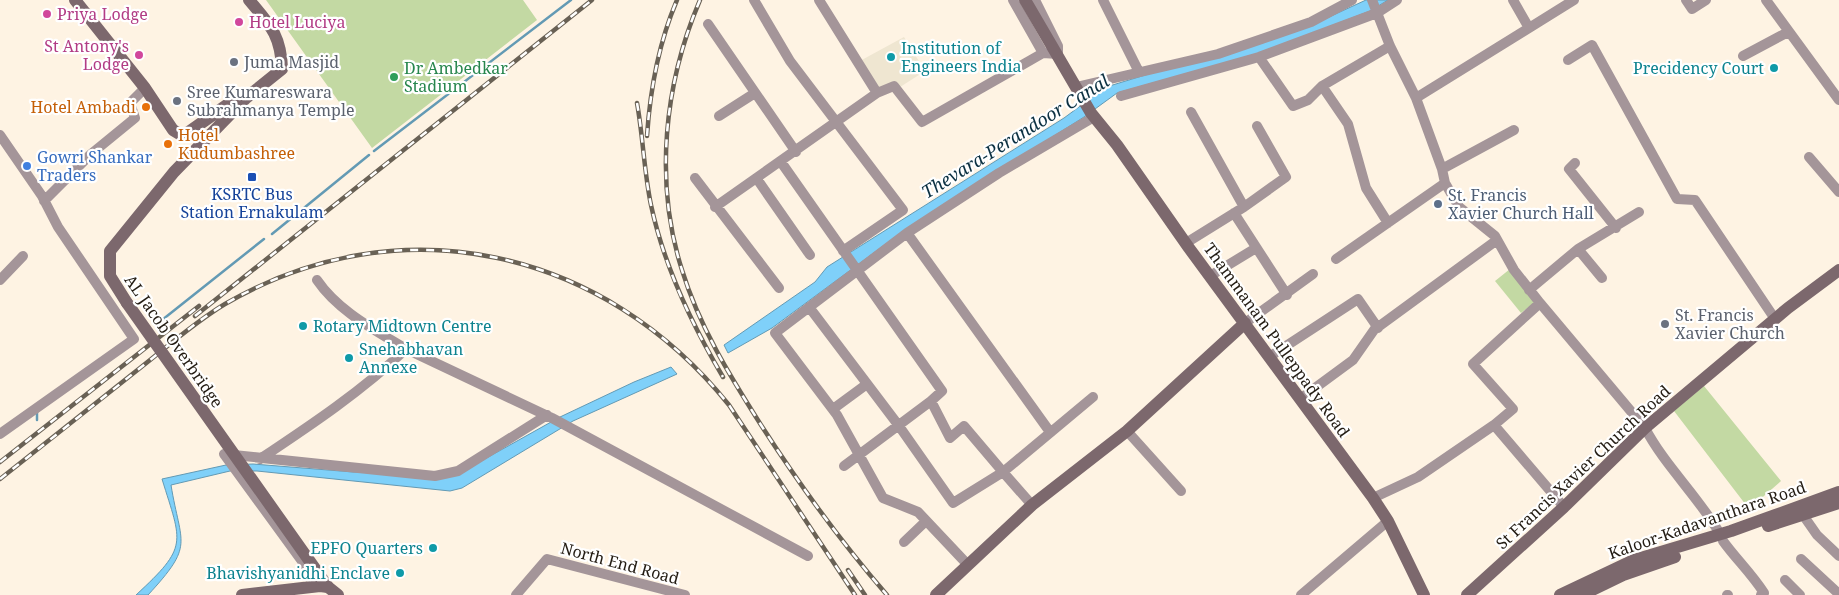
<svg xmlns="http://www.w3.org/2000/svg" width="1839" height="595" font-family="'Noto Serif',serif">
	<rect width="100%" height="100%" fill="#fef3e3"/>
	<path fill="#efe6d1" d="M904 37 925 71 897 89 876 91 858 62Z"/>
	<path fill="#c3d9a3" d="M266 0H523L537 20 372 148Z
		M1510 269 1535 302 1521 313 1495 281Z
		M1704 386 1781 481 1749 509 1674 411Z"/>
	<path fill="#7fd0f9" stroke="#639ab4" d="M1366 0H1388L1370 11 1261 53 1117 93 1084 117 902 232 772 328 728 353 724 345 815 282 827 267 1064 118 1106 87 1316 23Z
		M671 367 677 374 573 421 462 488 450 491 257 471H230L171 485C181 546 195 544 148 595H136C189 546 182 544 162 479L226 465 253 464 353 472 458 474 560 417 634 382Z"/>
	<g fill="none" stroke-linecap="round" stroke-linejoin="round">
		<path stroke="#639ab4" stroke-width="2.5" d="M374 151 571 0
			M272 234 369 155
			M157 324 264 239
			M37 420V412"/>
		<path stroke="#a49599" stroke-width="10" d="M754 0 790 61 903 210 843 251
			M819 0 877 93
			M1013 0 1043 53 1058 54V46L1035 0
			M1103 0 1139 72
			M1372 0 1390 46 1416 98 1442 169 1445 183 1459 207 1495 236 1514 270 1540 303 1645 428C1665 466 1698 496 1720 534
			M1513 0 1529 28
			M1686 0 1692 9 1706 0
			M1766 0 1839 100
			M708 24 796 152
			M1743 56 1788 32
			M1259 57 1293 106 1308 100 1322 86
			M1568 60 1592 45 1677 199 1695 200 1775 319
			M1076 87 1218 54 1311 22 1352 0
			M1121 96 1259 57 1377 13 1397 0
			M1416 98 1574 0
			M719 116 755 93
			M0 135 42 196 58 227 134 339 0 434
			M1809 157 1839 192
			M781 162 942 391 931 401 950 438 964 426 1003 472 1093 397
			M1575 163 1569 169 1616 228
			M1442 169 1514 130
			M695 178 779 288
			M757 179 810 255
			M44 201 91 154 135 118 130 103 145 88
			M715 207 877 93 894 86 922 122 1043 53
			M1244 207 1286 177 1257 126
			M1234 213 1287 295
			M1388 223 1366 188 1348 124 1322 86 1390 46
			M907 233 1050 432
			M1186 243 1244 207 1191 112
			M1578 249 1602 278
			M1336 259 1445 183
			M1210 276 1256 248
			M0 280 23 256
			M317 280C338 311 375 330 406 349
			M1529 290 1578 249 1639 212
			M1540 303 1473 364 1513 409 1494 425 1564 507
			M809 307 899 426 953 503 1003 472 1032 505
			M1245 323 1313 274
			M1269 357 1358 299 1378 328
			M1300 399 1353 360 1374 330 1497 240
			M833 409 867 384
			M1127 431 1181 491
			M260 459C311 425 362 391 406 349L552 418 808 556
			M844 466 931 401
			M1373 498 1418 477 1494 425
			M1803 515 1817 535 1839 556
			M1723 541C1736 559 1752 574 1764 593L1761 595
			M904 542 926 521
			M1801 559 1839 594
			M968 565 918 512 883 498 837 415 775 333 907 233 999 173 1094 117
			M310 572 224 454 435 476 458 471 547 415
			M1785 580 1800 595
			M516 595 547 559 685 595
			M1301 595 1388 521
			M1727 595H1728"/>
		<path stroke="#7c686d" stroke-width="12" d="M75 0 145 88 173 130 183 136 234 100
			M1025 0 1091 113 1117 145 1189 248 1373 498 1388 521 1424 595
			M127 303 110 276V251L174 172 246 98 282 69C281 35 270 25 249 0
			M1768 526 1839 503
			M242 595 320 586 328 587 338 595
			M936 595 1032 505 1127 431 1245 323
			M1467 595 1564 507 1645 428 1788 308 1839 270
			M1560 595 1634 560 1731 531 1839 492
			M1582 595 1623 575 1675 557"/>
		<g stroke="#696155" stroke-width="4.5">
			<path id="rail" d="M700 0C664 84 654 183 682 270 699 326 730 376 761 425 799 484 841 542 887 595
				M637 103C643 136 644 172 651 205 664 266 691 323 723 377
				M647 136C650 91 659 42 677 0
				M195 316 592 0
				M0 462 199 306
				M0 479C47 442 94 405 140 368 168 346 195 322 225 304 401 202 604 249 729 405L855 595
				M848 570 865 595"/>
		</g>
		<use href="#rail" stroke="#fff" stroke-width="2.5" stroke-dasharray="8" stroke-linecap="butt"/>
		<path stroke="#7c686d" stroke-width="12" d="M127 303 328 587"/>
	</g>
	<g fill="#d1479c" stroke="#fff" stroke-width="2">
		<circle cx="47" cy="14" r="5"/>
		<circle cx="239" cy="22" r="5"/>
		<circle cx="139" cy="55" r="5"/>
	</g>
	<g fill="#0f9aa8" stroke="#fff" stroke-width="2">
		<circle cx="891" cy="57" r="5"/>
		<circle cx="1774" cy="68" r="5"/>
		<circle cx="303" cy="326" r="5"/>
		<circle cx="349" cy="358" r="5"/>
		<circle cx="433" cy="548" r="5"/>
		<circle cx="400" cy="573" r="5"/>
	</g>
	<g fill="#6b7280" stroke="#fff" stroke-width="2">
		<circle cx="234" cy="62" r="5"/>
		<circle cx="177" cy="101" r="5"/>
		<circle cx="1665" cy="324" r="5"/>
	</g>
	<circle fill="#2e9e5b" stroke="#fff" stroke-width="2" cx="394" cy="77" r="5"/>
	<g fill="#e8710a" stroke="#fff" stroke-width="2">
		<circle cx="146" cy="107" r="5"/>
		<circle cx="168" cy="144" r="5"/>
	</g>
	<circle fill="#3f7fe0" stroke="#fff" stroke-width="2" cx="27" cy="166" r="5"/>
	<rect fill="#1a4fb4" stroke="#fff" stroke-width="2" x="247" y="172" width="10" height="10" rx="2.5"/>
	<circle fill="#5c6f8a" stroke="#fff" stroke-width="2" cx="1438" cy="204" r="5"/>
	<g text-anchor="middle" dominant-baseline="central" stroke-width="4.5" stroke-linejoin="round" paint-order="stroke">
		<g font-size="16" fill="#b23c85" stroke="#fff" text-anchor="start">
			<text x="57" y="14">Priya Lodge</text>
			<text x="249" y="22">Hotel Luciya</text>
			<text x="129" y="46" text-anchor="end">St Antony's<tspan x="129" dy="18">Lodge</tspan></text>
		</g>
		<g font-size="16" fill="#0d838f" stroke="#fff" text-anchor="start">
			<text x="901" y="48">Institution of<tspan x="901" dy="18">Engineers India</tspan></text>
			<text x="1764" y="68" text-anchor="end">Precidency Court</text>
			<text x="313" y="326">Rotary Midtown Centre</text>
			<text x="359" y="349">Snehabhavan<tspan x="359" dy="18">Annexe</tspan></text>
			<text x="423" y="548" text-anchor="end">EPFO Quarters</text>
			<text x="390" y="573" text-anchor="end">Bhavishyanidhi Enclave</text>
		</g>
		<g font-size="16" fill="#5b616d" stroke="#fff" text-anchor="start">
			<text x="244" y="62">Juma Masjid</text>
			<text x="187" y="92">Sree Kumareswara<tspan x="187" dy="18">Subrahmanya Temple</tspan></text>
			<text x="1675" y="315">St. Francis<tspan x="1675" dy="18">Xavier Church</tspan></text>
		</g>
		<g font-size="16" fill="#27864d" stroke="#fff" text-anchor="start">
			<text x="404" y="68">Dr Ambedkar<tspan x="404" dy="18">Stadium</tspan></text>
		</g>
		<g font-size="16" fill="#c56008" stroke="#fff" text-anchor="end">
			<text x="136" y="107">Hotel Ambadi</text>
			<text x="178" y="135" text-anchor="start">Hotel<tspan x="178" dy="18">Kudumbashree</tspan></text>
		</g>
		<g font-size="16" fill="#366cbe" stroke="#fff" text-anchor="start">
			<text x="37" y="157">Gowri Shankar<tspan x="37" dy="18">Traders</tspan></text>
		</g>
		<g font-size="16" fill="#164399" stroke="#fff">
			<text x="252" y="194">KSRTC Bus<tspan x="252" dy="18">Station Ernakulam</tspan></text>
		</g>
		<g font-size="16" fill="#4e5e75" stroke="#fff" text-anchor="start">
			<text x="1448" y="195">St. Francis<tspan x="1448" dy="18">Xavier Church Hall</tspan></text>
		</g>
		<g font-size="16" fill="#231c13" stroke="#fff">
			<text transform="translate(1277 340) rotate(54)">Thammanam Pulleppady Road</text>
			<text transform="translate(174 341) rotate(55)">AL Jacob Overbridge</text>
			<text transform="translate(1583 467) rotate(-43)">St Francis Xavier Church Road</text>
			<text transform="translate(1707 520) rotate(-19)">Kaloor-Kadavanthara Road</text>
			<text transform="translate(620 563) rotate(15)">North End Road</text>
		</g>
		<g font-size="18" font-style="italic" fill="#0c3142" stroke="#fff">
			<text transform="translate(1015 136) rotate(-32)">Thevara-Perandoor Canal</text>
		</g>
	</g>
</svg>
